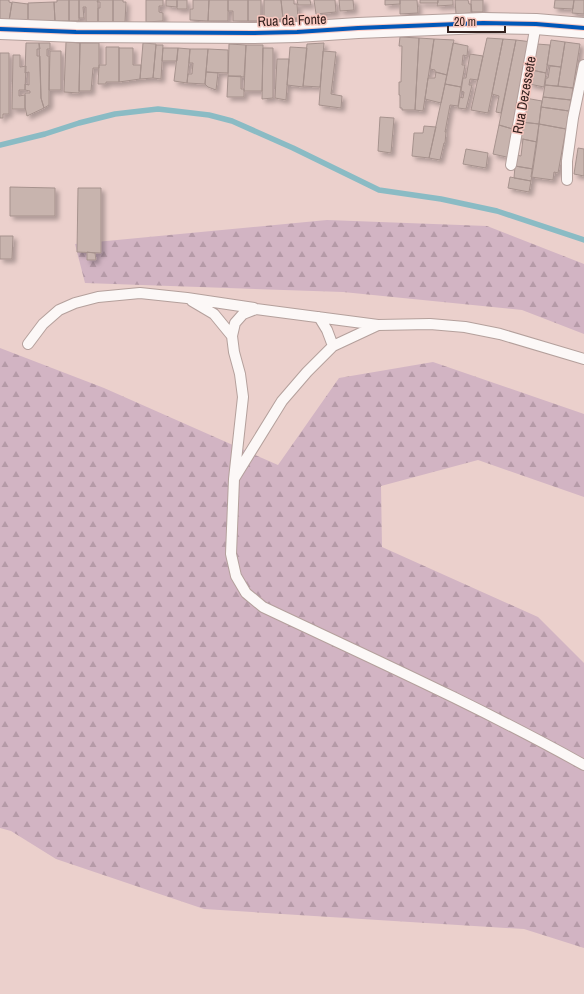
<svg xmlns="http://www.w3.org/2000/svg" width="584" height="994" font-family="'Archivo Narrow',sans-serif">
	<defs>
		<pattern id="forest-firs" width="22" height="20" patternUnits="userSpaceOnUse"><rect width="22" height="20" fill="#d2b4c3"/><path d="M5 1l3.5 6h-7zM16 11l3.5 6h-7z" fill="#b59aa7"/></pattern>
		<filter id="shadow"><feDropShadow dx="3.5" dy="3.5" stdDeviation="2" flood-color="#0004"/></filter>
	</defs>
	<rect width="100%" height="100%" fill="#ebd0cc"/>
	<path fill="url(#forest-firs)" d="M327 220 487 226 584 264V334L522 310 343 292 85 283 75 244Z
		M0 348 104 388 278 465 339 378 433 362 584 414V497L478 460 381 486 382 547 538 617 584 663V948L524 929 204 909 56 859 11 831 0 828Z"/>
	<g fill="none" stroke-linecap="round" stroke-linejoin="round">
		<path stroke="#8abbc4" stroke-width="5.5" d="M0 145 45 134 79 123 115 114 158 109 209 115 232 121 293 148 379 190 441 199 497 211 584 240"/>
	</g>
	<path fill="#c8b4ae" stroke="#a6928d" filter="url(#shadow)" d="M0 0H9V2L12 3 9 21 0 19Z
		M57 0H69V21H55L54 2H57Z
		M69 0H79V21H69Z
		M79 0H98V22H86V7H83L84 18H79Z
		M98 0H113V22H98V8H100V2H97Z
		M113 0H123V2H126L125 22H113Z
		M146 0H163V6H159V12L163 13V21L146 22Z
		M166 0H177V7L166 6Z
		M177 0H187V9H177Z
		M193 0H209L208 21 190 20V9H193Z
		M209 0H228V21H208Z
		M228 0H248V21H233V11H228Z
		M248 0H261V21H248Z
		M264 0H281L283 19 264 21Z
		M281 0H294V4H297L298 18 283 19Z
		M297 0H310L311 5H298Z
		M314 0H335L336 12 316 14Z
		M339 0H353L354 10 340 11Z
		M385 0H400V4L385 5Z
		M400 0H417L418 13 400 14Z
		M420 0H438V3H420Z
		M438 0H453V5L437 6Z
		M455 0H468L469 4H471L472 13 456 14Z
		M471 0H483V12H471Z
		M555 0H574L573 9 554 8Z
		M574 0H584V14L572 13Z
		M12 2 28 4V22L9 21Z
		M54 2 55 21 28 22V3Z
		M400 37 419 38 415 110H402V108H400V95H399V82H401L402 46H399Z
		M419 38 434 39 423 111 415 110Z
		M487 38 503 39 488 113 471 110Z
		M434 39 454 40 447 75 435 72V70L430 69Z
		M503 39 516 40 501 113 496 112 499 96 492 94Z
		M516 40 532 42 516 130 499 125Z
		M551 40 565 42 561 67 547 65Z
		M66 42 80 43 79 93 64 92Z
		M565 42 580 44 573 88 558 86Z
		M26 43H39L40 49H37V56H40L41 98 44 108 27 116 25 107V93H30V91L25 90V84L29 85V72L25 73Z
		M39 43H50V49H47V56H49V105L44 108 41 98Z
		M80 43H99V68H93L91 91H79Z
		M143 43 156 44 153 78 140 79Z
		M324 43 320 87 303 86 307 44Z
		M453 43 468 46 467 56 463 55 462 65H465L461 87 445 84Z
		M229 44 246 45 244 77 228 76Z
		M537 44 550 45 546 73 532 70Z
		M156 45H163L161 79 153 78Z
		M246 45H263L262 91H244Z
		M106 47H119V82H106V84H98L99 65H106Z
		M290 47 307 48 303 87 287 85Z
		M119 48H133V65H141L140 79 119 82Z
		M163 48H178L177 61H162Z
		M178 48 190 49 187 83 174 81Z
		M263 48H273V98L262 99Z
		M190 49H208L205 84 187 83 188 74H192L193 63H189Z
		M208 49 228 50V73L206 72Z
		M50 51H61V90H49Z
		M323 51 336 52 331 94 342 96 341 108 319 105Z
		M0 53H9V114H3V118H0Z
		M470 54 483 56 478 80 470 79 469 85H472L466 109 458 108 460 97 463 98 464 92 461 91 463 78H466Z
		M13 55H20V67L26 66 25 90H19V96L25 95V109H12Z
		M277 59H289L286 100 275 98Z
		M550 66 561 67 558 86 545 85 546 78H548Z
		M531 70 546 73 544 87 529 84Z
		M206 72 218 73 216 90 208 87 205 84Z
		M436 72 447 75 441 103 425 99 428 78H435Z
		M228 76H241V89H244V97H227Z
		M445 84 461 87 458 106 450 105 445 132H446L445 143H444L440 160 429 158Z
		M545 85 573 88 571 100 543 97Z
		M543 97 571 100 569 111 541 107Z
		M525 98 542 101 539 124 522 122Z
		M541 107 569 111 566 129 539 124Z
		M380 117 394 118 391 153 378 151Z
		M520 122 539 124 537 142 517 138Z
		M539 124 566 129 558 173 554 172 553 180 531 177Z
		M499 125 516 130 511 158 493 154Z
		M424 126 436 127 429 158 412 156 414 133H423Z
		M523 139 537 142 533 169 515 166 516 155 521 156Z
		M578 148 584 149V176L574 174Z
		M466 149 488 153 486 168 463 164Z
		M515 166 533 169 531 181 514 178Z
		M510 177 531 181 529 192 508 188Z
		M10 187 55 188V216H10Z
		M78 188H101V253L77 252Z
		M0 236H13L12 259H0Z
		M87 252 95 253 96 260H87Z"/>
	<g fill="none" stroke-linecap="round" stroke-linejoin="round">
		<g stroke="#b4a09c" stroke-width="12">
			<path id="service" d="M511 165 536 24
				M567 180V161L573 118 584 65
				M192 301 214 314 232 336
				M319 317 327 330 333 346
				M28 344 43 324 59 310 75 303 98 297 140 293 187 298 254 308
				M584 359 500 334 465 327 430 324 378 325 256 309 243 314 235 323 232 336 234 352 240 374 243 397 234 479 231 554 236 576 246 593 263 607C371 658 480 707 584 765
				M235 477 282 401 307 372 333 346 378 325"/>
		</g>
		<g stroke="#b4a09c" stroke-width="22">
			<path id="minor" d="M0 29 76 32 253 33 297 32 358 28 483 23 536 24 584 28"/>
		</g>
		<use href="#service" stroke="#fcf8f7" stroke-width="10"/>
		<use href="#minor" stroke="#fcf8f7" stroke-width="20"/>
		<g stroke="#f8c7bf" stroke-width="6">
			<path id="cycleway" d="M0 29 76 32 253 33 297 32 358 28 483 23 536 24 584 28"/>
		</g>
		<use href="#cycleway" stroke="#0057b8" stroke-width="4"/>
	</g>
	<g text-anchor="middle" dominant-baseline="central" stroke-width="3" stroke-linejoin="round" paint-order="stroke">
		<g font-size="14" fill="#34221f" stroke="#f8c7bf">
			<text transform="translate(292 20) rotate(-2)">Rua da Fonte</text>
			<text transform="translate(524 95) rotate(-80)">Rua Dezessete</text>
		</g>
	</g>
	<path d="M448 26v6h57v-6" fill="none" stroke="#34221f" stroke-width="2"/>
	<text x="454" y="26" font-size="12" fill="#34221f" stroke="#f8c7bf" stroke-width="3" paint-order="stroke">20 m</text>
</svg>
